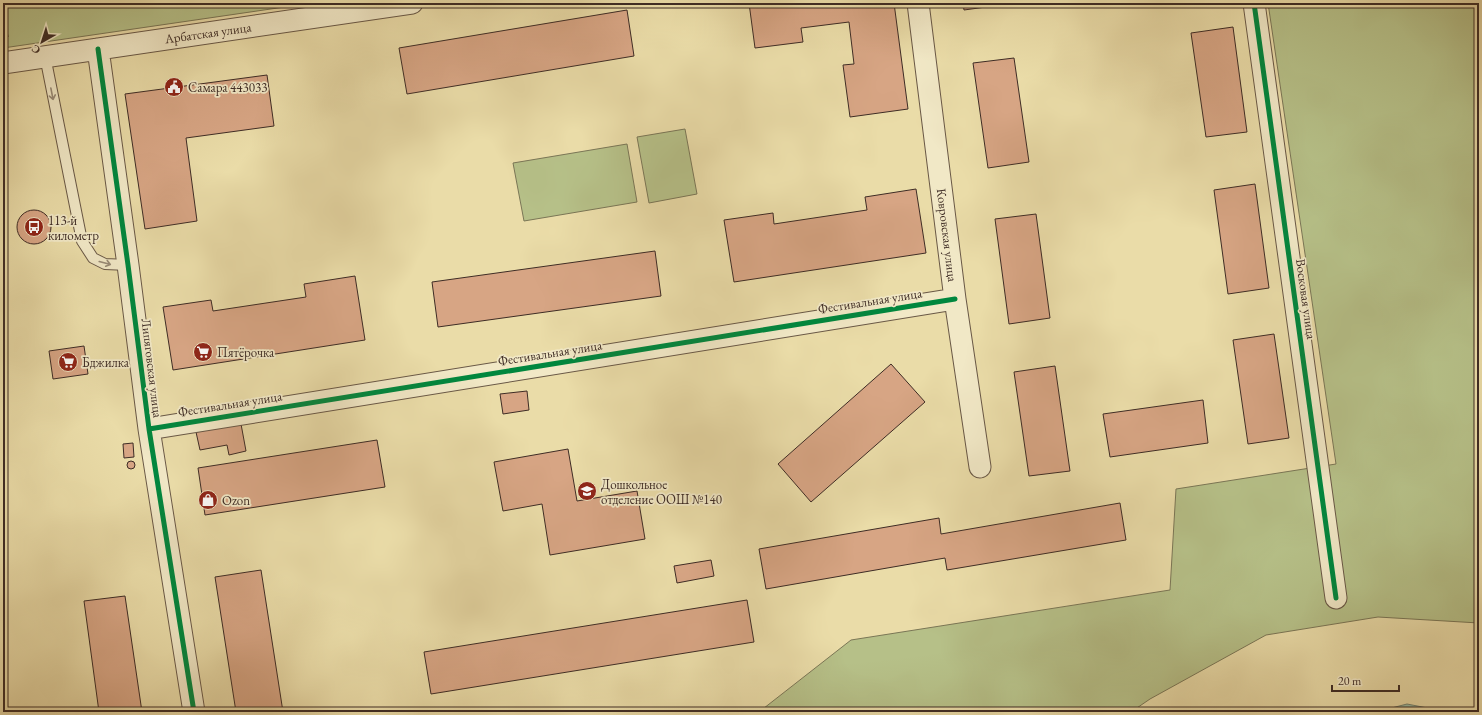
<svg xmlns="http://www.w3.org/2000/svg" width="1482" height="715" font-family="'EB Garamond',serif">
	<rect width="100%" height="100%" fill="#eadca8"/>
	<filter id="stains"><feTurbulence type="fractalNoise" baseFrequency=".005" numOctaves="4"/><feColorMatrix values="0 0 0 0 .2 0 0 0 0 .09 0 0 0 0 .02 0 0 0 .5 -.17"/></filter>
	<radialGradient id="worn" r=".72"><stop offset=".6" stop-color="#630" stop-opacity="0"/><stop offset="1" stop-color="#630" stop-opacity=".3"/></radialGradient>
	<path fill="#b6c088" stroke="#7a7656" d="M3 3H312L3 48Z
		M1268 3H1479V623L1378 617 1266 635 1150 699 1131 712H759L851 640 1170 590 1176 489 1336 464Z
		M685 129 697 194 649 203 637 137Z
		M627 144 637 202 524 221 513 163Z"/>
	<path fill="#98bca4" stroke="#748271" d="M1407 704 1448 712H1376Z"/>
	<path fill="#d7a584" stroke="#3e2c25" d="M749 3H894L908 109 850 117 843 65 854 64 849 22 801 28 803 42 755 48Z
		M963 3H1015L964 10Z
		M627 10 634 56 407 94 399 48Z
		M5 16 8 37 3 38V17Z
		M1233 27 1247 132 1206 137 1191 33Z
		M1014 58 1029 162 988 168 973 63Z
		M267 75 274 126 186 138 197 221 145 229 125 94Z
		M1255 184 1269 288 1228 294 1214 190Z
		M916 189 926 253 734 282 724 220 773 213 774 224 867 210 865 197Z
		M17 227a17 17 0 1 1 34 0a17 17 0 1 1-34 0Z
		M1036 214 1050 318 1009 324 995 219Z
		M655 251 661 296 438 327 432 282Z
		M355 276 365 340 173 370 163 307 211 300 213 311 306 297 304 284Z
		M1274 334 1289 438 1248 444 1233 340Z
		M84 346 88 374 53 379 49 351Z
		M891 364 925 402 811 502 778 464Z
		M1055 366 1070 471 1029 476 1014 372Z
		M527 391 529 410 503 414 500 394Z
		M1203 400 1208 443 1110 457 1103 414Z
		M241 424 246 451 229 455 227 445 200 450 196 432Z
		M377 440 385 487 205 515 198 468Z
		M133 443 134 457 124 458 123 444Z
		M568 449 577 501 637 491 645 539 550 555 542 504 503 511 494 462Z
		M127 465a4 4 0 1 1 8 0a4 4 0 1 1-8 0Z
		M1120 503 1126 540 947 570 945 558 766 589 759 549 939 518 941 534Z
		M711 560 714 576 677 583 674 566Z
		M261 570 283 712H236L215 577Z
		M125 596 142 712H99L84 601Z
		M747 600 754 642 431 694 424 652Z"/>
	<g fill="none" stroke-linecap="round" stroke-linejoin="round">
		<g stroke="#695846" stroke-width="12">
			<path id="lane" d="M45 56 82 241 93 258 105 264 128 265"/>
		</g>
		<g stroke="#695846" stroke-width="23">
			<path id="street" d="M918 3 955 299 980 467
				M1254 3 1336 598
				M98 49 128 265 149 429 194 712
				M3 63 412 3
				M149 429 955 299"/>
		</g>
		<use href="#lane" stroke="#f1e8c6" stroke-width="10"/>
		<use href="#street" stroke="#f1e8c6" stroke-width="21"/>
		<g stroke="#f1e8c6" stroke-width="8">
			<path id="cycleway" d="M1254 3 1336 598
				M98 49 128 265 149 429 194 712
				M149 429 955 299"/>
		</g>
		<use href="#cycleway" stroke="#00873e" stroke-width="5"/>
	</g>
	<defs><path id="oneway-shaft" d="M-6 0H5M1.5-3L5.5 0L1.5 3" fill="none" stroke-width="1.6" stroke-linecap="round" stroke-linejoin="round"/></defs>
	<g stroke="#988a76">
		<use href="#oneway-shaft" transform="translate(52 94) rotate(79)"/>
		<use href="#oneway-shaft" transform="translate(105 263) rotate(15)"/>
	</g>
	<defs>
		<g id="civic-disc" transform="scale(1)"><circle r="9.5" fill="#8f2418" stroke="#f1e8c6"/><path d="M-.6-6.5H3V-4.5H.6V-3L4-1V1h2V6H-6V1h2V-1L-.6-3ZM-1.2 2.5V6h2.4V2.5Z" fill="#fff"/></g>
		<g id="bus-disc" transform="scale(1)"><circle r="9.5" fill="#8f2418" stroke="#f1e8c6"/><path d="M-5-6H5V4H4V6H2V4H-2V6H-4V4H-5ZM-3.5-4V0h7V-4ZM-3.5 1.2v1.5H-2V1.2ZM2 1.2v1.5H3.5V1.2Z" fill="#fff"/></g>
		<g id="supermarket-disc" transform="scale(1)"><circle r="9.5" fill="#8f2418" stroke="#f1e8c6"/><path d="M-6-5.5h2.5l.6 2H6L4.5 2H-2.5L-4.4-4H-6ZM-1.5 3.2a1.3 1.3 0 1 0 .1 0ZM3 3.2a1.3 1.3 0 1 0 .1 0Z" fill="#fff"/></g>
		<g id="school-disc" transform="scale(1)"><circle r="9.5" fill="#8f2418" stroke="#f1e8c6"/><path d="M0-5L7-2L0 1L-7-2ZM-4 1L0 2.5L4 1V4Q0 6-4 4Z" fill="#fff"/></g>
		<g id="shop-disc" transform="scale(1)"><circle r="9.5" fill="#8f2418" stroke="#f1e8c6"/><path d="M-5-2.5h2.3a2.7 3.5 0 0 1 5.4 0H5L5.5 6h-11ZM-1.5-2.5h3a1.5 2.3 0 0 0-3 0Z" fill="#fff"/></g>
	</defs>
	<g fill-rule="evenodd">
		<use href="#civic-disc" x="174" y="87"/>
		<use href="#bus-disc" x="34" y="227"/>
		<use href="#supermarket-disc" x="203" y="352"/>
		<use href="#supermarket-disc" x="68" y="362"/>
		<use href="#school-disc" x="587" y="491"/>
		<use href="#shop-disc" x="208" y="500"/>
	</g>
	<g text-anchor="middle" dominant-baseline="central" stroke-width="3.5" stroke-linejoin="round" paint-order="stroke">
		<g font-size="13" fill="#3e2c25" stroke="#f1e8c6">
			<text transform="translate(208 33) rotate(-8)">Арбатская улица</text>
			<text transform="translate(947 235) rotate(83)">Ковровская улица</text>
			<text transform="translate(1306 299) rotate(82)">Восковая улица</text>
			<text transform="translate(870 301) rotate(-9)">Фестивальная улица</text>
			<text transform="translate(550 353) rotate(-9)">Фестивальная улица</text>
			<text transform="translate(152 368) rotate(83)">Липяговская улица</text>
			<text transform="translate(230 404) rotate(-9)">Фестивальная улица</text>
		</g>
		<g font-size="13" fill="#3e2c25" stroke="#f1e8c6" text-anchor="start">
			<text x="188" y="87">Самара 443033</text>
			<text x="48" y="220">113-й<tspan x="48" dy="15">километр</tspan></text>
			<text x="217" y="352">Пятёрочка</text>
			<text x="82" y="362">Бджилка</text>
			<text x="601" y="484">Дошкольное<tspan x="601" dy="15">отделение ООШ №140</tspan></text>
			<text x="222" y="500">Ozon</text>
		</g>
	</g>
	<rect width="1482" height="715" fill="none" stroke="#eadca8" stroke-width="16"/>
	<rect x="4" y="4" width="1474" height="707" fill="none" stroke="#3e2c25" stroke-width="2"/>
	<rect x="8" y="8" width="1466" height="699" fill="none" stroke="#3e2c25"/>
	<g transform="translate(42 42) rotate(219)" stroke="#f1e8c6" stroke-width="3" paint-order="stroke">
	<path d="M0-3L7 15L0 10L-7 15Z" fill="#3e2c25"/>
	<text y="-6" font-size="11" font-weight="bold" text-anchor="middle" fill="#3e2c25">С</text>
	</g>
	<path d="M1332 685v6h67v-6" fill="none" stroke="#3e2c25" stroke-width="2"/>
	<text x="1338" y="685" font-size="12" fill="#3e2c25" stroke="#f1e8c6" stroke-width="3" paint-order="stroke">20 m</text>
	<rect width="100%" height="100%" filter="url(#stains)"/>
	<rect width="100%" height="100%" fill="url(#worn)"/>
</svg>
